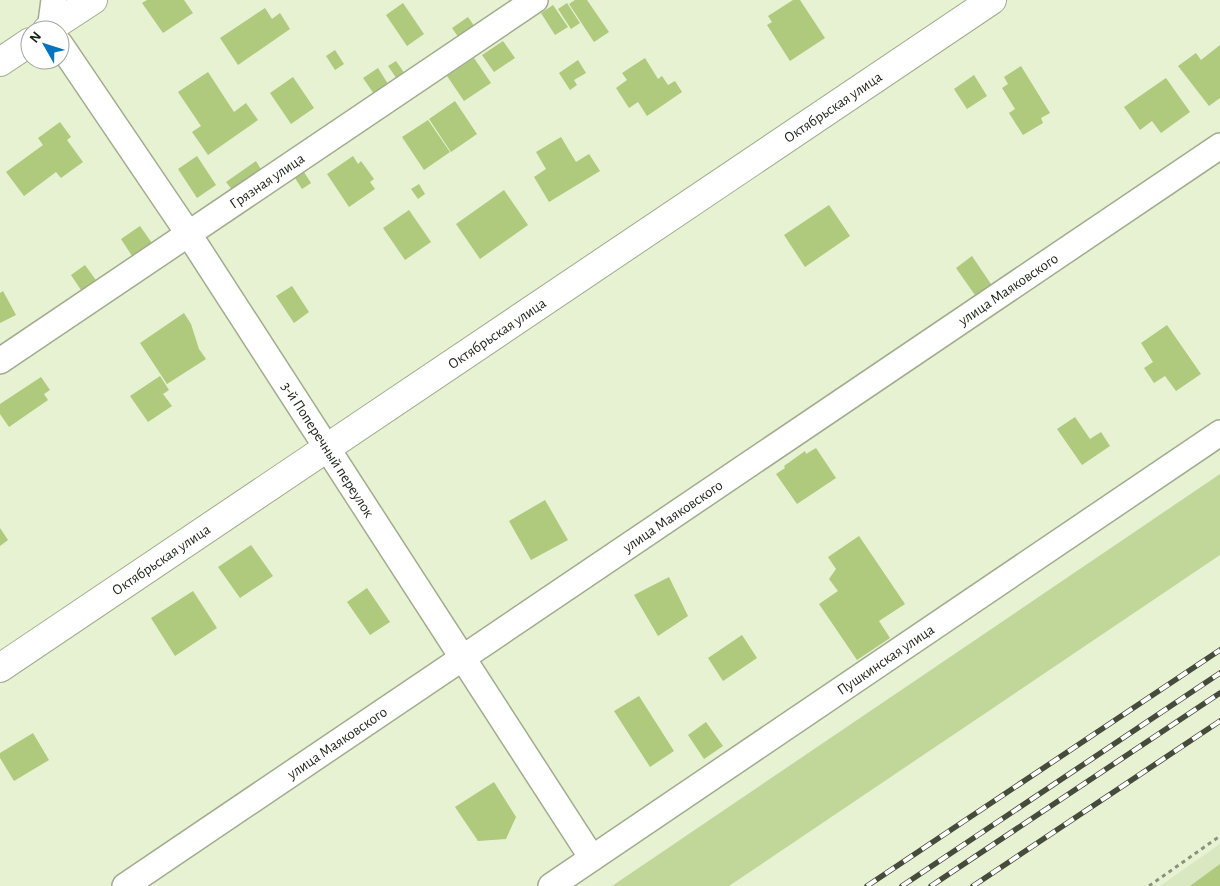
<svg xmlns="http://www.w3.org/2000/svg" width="1220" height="886" font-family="'Alegreya Sans',sans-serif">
	<rect width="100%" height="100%" fill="#e6f2d2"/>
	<path fill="#d9e8c1" d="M1220 844V886H1160Z"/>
	<path fill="#c1d79a" d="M1220 474V555L729 886H612Z"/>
	<path fill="#afc97d" d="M147 0H184L193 13 163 33 142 3Z
		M575 0H587L609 32 594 42 569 4Z
		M793 0H800L825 38 790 61 767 25 772 22 768 16Z
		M403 3 424 34 407 46 386 15Z
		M567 3 580 23 571 29 558 9Z
		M553 5 568 27 555 35 541 13Z
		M265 8 272 19 280 13 290 29 238 65 220 38Z
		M468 17 475 27 459 38 452 28Z
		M503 41 515 58 494 72 482 55Z
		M1220 45V98L1209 106 1178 66 1196 53 1201 60Z
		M335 50 344 64 335 70 326 56Z
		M474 58 491 83 464 101 447 76Z
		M645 58 658 79 662 76 668 85 675 81 682 92 647 116 638 102 629 108 616 88 627 80 622 73Z
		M578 60 586 73 574 80 577 85 570 90 559 73Z
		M396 61 405 74 397 79 388 66Z
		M1021 66 1050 113 1041 118 1043 123 1023 135 1009 113 1015 109 1002 88 1008 84 1004 77Z
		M378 68 388 84 374 94 363 78Z
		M208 72 234 112 246 103 258 120 208 155 192 132 201 126 178 92Z
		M974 75 987 96 967 109 954 89Z
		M293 77 314 108 291 124 270 93Z
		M1166 78 1190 112 1161 133 1152 121 1140 130 1124 107Z
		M455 101 477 134 451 152 429 119Z
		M428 120 450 152 424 170 402 137Z
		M60 122 71 137 67 140 83 162 61 178 56 172 24 196 6 172 43 145 38 138Z
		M561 137 576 162 589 154 600 171 549 202 534 177 546 169 536 152Z
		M197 156 216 185 197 198 178 169Z
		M353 156 358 164 361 161 374 179 370 182 375 189 349 207 327 174Z
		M256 161 262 171 233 191 226 182Z
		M304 172 311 183 302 189 295 178Z
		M419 184 425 194 418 199 411 189Z
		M504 190 528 225 480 259 456 224Z
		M829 205 850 236 805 267 784 235Z
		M409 210 431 242 405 260 383 228Z
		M140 226 154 246 134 259 121 239Z
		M972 256 993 287 977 298 956 268Z
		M85 265 98 283 83 293 71 275Z
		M292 286 309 312 294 323 276 296Z
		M3 291 16 315 0 323V293Z
		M184 313 191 324 199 349 206 359 167 384 140 343Z
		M1167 325 1201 374 1176 391 1165 376 1154 383 1144 368 1153 362 1141 343Z
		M160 376 169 390 163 394 172 406 148 422 130 396Z
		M41 377 50 390 44 394 48 400 9 427 0 414V404Z
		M1075 417 1090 439 1101 432 1110 446 1082 465 1057 429Z
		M816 448 836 478 797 504 776 474 785 468 784 466 805 451 806 454Z
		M545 500 568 540 531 560 509 521Z
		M0 528 8 540 0 546Z
		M859 536 905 604 879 621 890 638 857 660 819 604 838 591 829 579 836 569 828 557Z
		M251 545 273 576 240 598 218 567Z
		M669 577 688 616 658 636 634 595Z
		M367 588 390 622 370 635 347 602Z
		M193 591 217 628 175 656 151 618Z
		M742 635 757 658 723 681 708 658Z
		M639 696 674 751 650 767 614 711Z
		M706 722 723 746 704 759 688 735Z
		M33 733 49 760 14 781 0 758V753Z
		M494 782 516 817 506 839 478 841 455 807Z
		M1220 864V886H1190Z"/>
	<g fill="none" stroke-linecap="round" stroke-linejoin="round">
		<g stroke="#a1ac8e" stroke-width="28">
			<g id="street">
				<path d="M50 30 54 0"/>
				<path id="s1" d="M60 44 188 233 592 858"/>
				<path id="s2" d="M0 361 535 0"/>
				<path id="s3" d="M125 886 1220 146"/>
				<path id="s4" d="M551 886 1220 433"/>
			</g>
		</g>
		<g stroke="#a1ac8e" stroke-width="30">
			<g id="secondary">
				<path d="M47 30 93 0"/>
				<path d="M0 62 30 42"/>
				<path id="s5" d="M0 668 992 0"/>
			</g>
		</g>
		<path stroke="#8a927c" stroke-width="3" stroke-dasharray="4 4" stroke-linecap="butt" d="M1149 886 1220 836"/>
		<use href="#street" stroke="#fff" stroke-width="25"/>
		<use href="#secondary" stroke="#fff" stroke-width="28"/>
		<g stroke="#464b3c" stroke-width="5.5">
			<path id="rail" d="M867 886 1220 650
				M902 886 1220 673
				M931 886 1220 693
				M973 886 1220 721"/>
		</g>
		<use href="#rail" stroke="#fff" stroke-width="4" stroke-dasharray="11" stroke-linecap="butt"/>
	</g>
	<g text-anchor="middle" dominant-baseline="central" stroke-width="4" stroke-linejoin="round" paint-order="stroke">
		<g font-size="15" fill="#1c2015" stroke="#fff">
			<text stroke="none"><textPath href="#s5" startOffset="1004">Октябрьская улица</textPath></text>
			<text stroke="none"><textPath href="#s2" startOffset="322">Грязная улица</textPath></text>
			<text stroke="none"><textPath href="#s3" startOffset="1066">улица Маяковского</textPath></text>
			<text stroke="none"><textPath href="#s5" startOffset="599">Октябрьская улица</textPath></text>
			<text stroke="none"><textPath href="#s1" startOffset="486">3-й Поперечный переулок</textPath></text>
			<text stroke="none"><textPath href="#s3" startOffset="661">улица Маяковского</textPath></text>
			<text stroke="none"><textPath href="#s5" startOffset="194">Октябрьская улица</textPath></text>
			<text stroke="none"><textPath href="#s4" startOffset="404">Пушкинская улица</textPath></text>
			<text stroke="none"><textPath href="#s3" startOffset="256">улица Маяковского</textPath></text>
		</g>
	</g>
	<g transform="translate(45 45) rotate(309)"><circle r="24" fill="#ffffff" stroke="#a4a6a1"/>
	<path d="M0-4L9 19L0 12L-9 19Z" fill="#0074be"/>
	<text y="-8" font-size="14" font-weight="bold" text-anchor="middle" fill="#1c2015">N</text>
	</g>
</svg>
